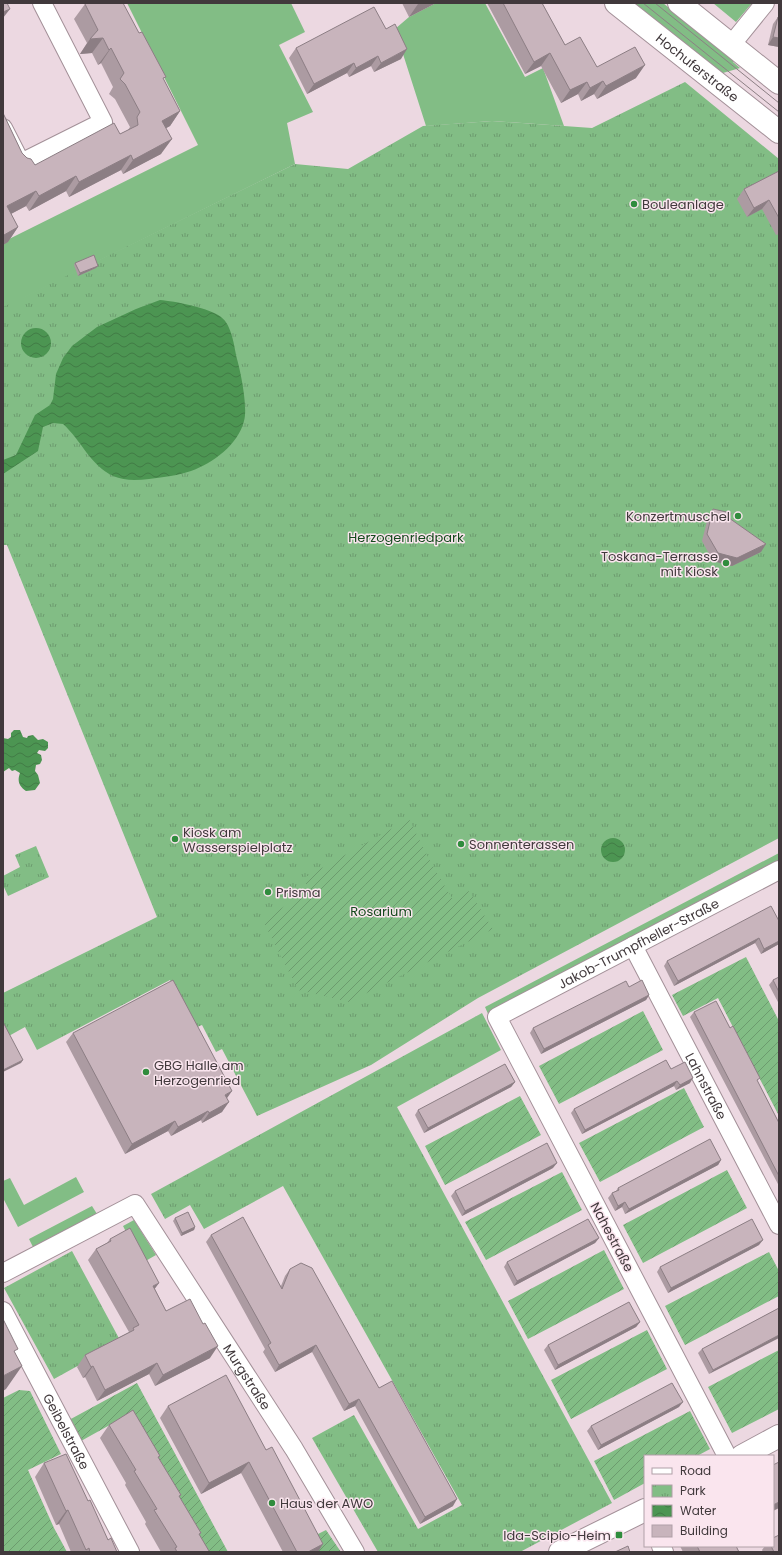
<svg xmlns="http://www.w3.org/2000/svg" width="782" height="1555" font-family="Poppins,sans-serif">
	<defs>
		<pattern id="park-tufts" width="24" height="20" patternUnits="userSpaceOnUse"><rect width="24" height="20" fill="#82bd85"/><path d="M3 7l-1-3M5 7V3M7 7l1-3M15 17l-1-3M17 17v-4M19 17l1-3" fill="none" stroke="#6c9b6e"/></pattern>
		<pattern id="garden-furrows" width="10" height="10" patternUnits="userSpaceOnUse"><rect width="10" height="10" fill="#82bd85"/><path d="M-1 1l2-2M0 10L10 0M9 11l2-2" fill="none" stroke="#6c9b6e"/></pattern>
		<pattern id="water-waves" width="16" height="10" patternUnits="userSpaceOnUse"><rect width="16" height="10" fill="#4c9552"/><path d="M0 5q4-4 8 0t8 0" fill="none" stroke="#417b45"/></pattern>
	</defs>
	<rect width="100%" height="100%" fill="#ecd8e1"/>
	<path fill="#82bd85" d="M127 3H291L305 32 279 45 313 112 287 123 295 164 3 308V242L198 145Z
		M436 3H485L525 77 543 68 564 126 492 121 426 126 395 29 409 17Z
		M627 3H663L680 17 737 56 733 62 740 68 716 75Z
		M713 3H752L736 22Z
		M779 853V863L489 1016 485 1007Z
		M76 1177 84 1192 18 1227 3 1198V1181L10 1178 24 1205Z
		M92 1206 97 1214 33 1247 29 1239Z
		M134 1220 156 1255 142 1263 123 1226Z"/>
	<path fill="url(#park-tufts)" d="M685 82 779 159V838L478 998 371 1065 257 1116 222 1049 216 1052 202 1025 195 1028 170 980 37 1050 25 1027 7 1037 3 1029V993L157 917 7 545H3V307L295 164 348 169 423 126 492 121 592 128Z
		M36 846 49 877 8 896 3 885V876L20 867 15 855Z
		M482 1013 501 1050 397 1107 612 1503 520 1552H378L312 1438 354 1415 418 1529 462 1505 283 1186 204 1229 190 1205 165 1219 151 1194Z
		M72 1251 121 1342 54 1379 4 1288Z"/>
	<path fill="url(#garden-furrows)" d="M409 819 429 859 453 900 469 891 493 929 349 1002 298 990 263 921 308 890 304 878Z
		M746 957 779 1021V1116L718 998 683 1016 672 995Z
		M643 1011 663 1050 559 1104 539 1066Z
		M684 1088 704 1127 600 1182 579 1143Z
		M520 1096 541 1135 445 1185 425 1146Z
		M727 1170 747 1208 643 1263 623 1225Z
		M562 1172 582 1210 486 1260 465 1222Z
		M604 1250 624 1289 528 1339 508 1301Z
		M769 1252 779 1271V1296L685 1345 665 1306Z
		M647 1330 667 1369 571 1419 551 1380Z
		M779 1350V1409L732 1433 708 1387Z
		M137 1383 228 1552H200L126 1416 81 1441 69 1420Z
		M19 1390 30 1391 61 1454 28 1470 54 1528 67 1552H3V1398Z
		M690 1411 710 1449 697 1456H645V1483L614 1500 594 1461Z
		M326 1530 341 1552H317L310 1538Z"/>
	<path fill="url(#water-waves)" d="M160 300C174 301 210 308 221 317 232 325 234 346 237 359 241 373 248 408 244 421 238 445 213 463 191 471 182 474 173 476 164 477 147 479 129 483 113 476 90 465 81 440 63 424L53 423 43 427 38 451 3 474V460L16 455 35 415 50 405 53 399 56 374 63 358 72 346 97 327 136 309Z
		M21 343a15 15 0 1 1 30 0a15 15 0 1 1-30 0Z
		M14 730H20L23 737 27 738 28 736 33 735 38 740 43 739 48 742V748L45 751 39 750 37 753 41 755 42 760 40 764 36 765 35 771 38 775 40 783 35 790 26 791C19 786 17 781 20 773L15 770 12 771 9 768 3 772V738L8 739 11 737V733Z
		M601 850a12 12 0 1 1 24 0a12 12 0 1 1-24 0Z"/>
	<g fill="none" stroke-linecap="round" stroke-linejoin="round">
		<g stroke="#a39098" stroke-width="20">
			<g id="street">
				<path d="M731 45 765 3"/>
				<path d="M3 128 21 163 103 122 42 3"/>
				<path id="s1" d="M633 946 779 1225"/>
				<path id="s2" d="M3 1273 135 1204 294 1449 355 1552"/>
				<path id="s3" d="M3 1311 130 1552"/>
				<path id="s4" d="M727 1456 497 1017 779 870"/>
				<path d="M661 1546 664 1552"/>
			</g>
		</g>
		<g stroke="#a39098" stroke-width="24">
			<g id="secondary">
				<path id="s5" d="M616 3 779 132"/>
				<path d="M679 3 779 83"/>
				<path d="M742 1456 779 1436"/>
				<path d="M560 1552 645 1510"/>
			</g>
		</g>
		<use href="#street" stroke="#fff" stroke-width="18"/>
		<use href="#secondary" stroke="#fff" stroke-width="22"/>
		<path stroke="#8c7f84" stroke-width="1" d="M643 3 779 112
			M655 3 779 103"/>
	</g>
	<path fill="#ac9ba2" d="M402 3H436L409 17Z
		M487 3H542L565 45 597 67 636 78 597 99 594 94 581 101 578 94 561 103 541 66 525 74Z
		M85 4 164 80 180 111 170 126 166 128 161 154 123 174 121 170 69 197 66 191 29 211 26 206 11 214 18 227 8 242 3 245V113L22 153 35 165 120 134 128 130 130 127 115 99 109 94 113 87 101 63 98 65 92 53 80 54 87 43 74 19Z
		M778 17 779 47 768 45 773 24Z
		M296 48 401 59 374 72 371 66 349 77 347 73 307 94 289 58Z
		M779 171V234L776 235 762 209 747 217 737 199 744 189Z
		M75 263 96 268 78 276 74 265Z
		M713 509 729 518 761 552 732 566 713 561 702 541 708 517Z
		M779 921V944L761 954 755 943 674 986 664 966 667 961Z
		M779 977V1004L769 985 773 980Z
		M629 987 649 995 646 1000 541 1054 530 1033 533 1028Z
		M694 1012 730 1028 779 1123V1186L690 1017Z
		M73 1033 227 1098 222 1112 202 1123 201 1120 171 1136 168 1131 125 1154 66 1042Z
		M671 1069 690 1083 676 1090 674 1086 582 1134 571 1113 574 1109Z
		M515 1082 511 1087 424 1133 415 1115 418 1110Z
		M721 1160 718 1165 625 1214 622 1207 615 1211 608 1198 612 1193 616 1191 618 1188Z
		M553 1168 462 1216 451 1196 455 1191Z
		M175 1218 195 1227 194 1230 181 1236 173 1221Z
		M211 1235 281 1286 285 1276 290 1269 379 1388 453 1506 420 1524 355 1406 344 1411 312 1352 275 1372 263 1352 265 1349 206 1242Z
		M599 1238 595 1243 514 1286 504 1267 507 1262Z
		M110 1239 155 1289 166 1311 210 1358 155 1386 149 1374 97 1401 85 1377 83 1378 77 1367 85 1355 129 1332 88 1260 96 1249 107 1243Z
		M759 1245 668 1293 657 1272 660 1267Z
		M779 1308 709 1374 698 1353 702 1349Z
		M640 1322 636 1327 555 1370 544 1350 548 1345Z
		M168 1406 266 1450 318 1552H283L241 1473 201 1494 160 1418Z
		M679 1407 598 1450 587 1431 591 1426Z
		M109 1425 159 1458 179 1497 201 1533 199 1535 209 1551 208 1552H161L145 1524 146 1522 125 1485 126 1483 100 1438Z
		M44 1463 88 1501 108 1540 117 1552H71L59 1524 56 1525 35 1477Z
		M680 1546H736L739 1552H683Z
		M765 1546H773L779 1552H763L762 1550Z"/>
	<path fill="#8c7e84" d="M420 3H436L409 17 418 4Z
		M10 9 3 18V12Z
		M773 37 779 38V47L768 45Z
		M103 38 92 53 80 54 90 39Z
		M111 48 101 63 98 65 109 50Z
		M407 49 401 59 374 72 381 63Z
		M550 53 541 66 525 74 534 62Z
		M378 56 371 66 349 77 356 68Z
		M354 63 347 73 307 94 314 84Z
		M645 65 636 78 597 99 606 86Z
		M603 81 594 94 581 101 590 88Z
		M587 82 578 94 561 103 570 90Z
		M180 111 170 126 152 136 162 121Z
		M172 139 161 154 123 174 133 160Z
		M131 155 121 170 69 197 79 182Z
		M76 176 66 191 29 211 39 196Z
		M36 191 26 206 3 218 7 206Z
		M769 200 762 209 747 217 754 208Z
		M18 227 8 242 3 245V236L4 235Z
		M98 266 96 268 78 276 80 273Z
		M766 544 761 552 732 566 713 561 718 553Z
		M759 938 755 943 674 986 678 981Z
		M779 941V944L761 954 764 949Z
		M649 995 646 1000 541 1054 544 1049Z
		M23 1060 21 1063 3 1072V1070Z
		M693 1078 690 1083 676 1090 680 1085Z
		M677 1081 674 1086 582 1134 585 1130Z
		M515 1082 511 1087 424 1133 428 1128Z
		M232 1091 225 1101V1095Z
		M229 1102 222 1112 202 1123 209 1113Z
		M208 1111 201 1120 171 1136 178 1127Z
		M175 1121 168 1131 125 1154 132 1144Z
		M721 1160 718 1165 625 1214 629 1209Z
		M557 1163 553 1168 462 1216 465 1211Z
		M625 1202 622 1207 615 1211 618 1206Z
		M195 1227 194 1230 181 1236 182 1233Z
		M599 1238 595 1243 514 1286 517 1281Z
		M763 1240 759 1245 668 1293 671 1288Z
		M159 1283 151 1294 153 1286Z
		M640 1322 636 1327 555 1370 558 1365Z
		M779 1335V1338L709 1374 713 1370Z
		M316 1345 312 1352 275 1372 279 1365Z
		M218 1346 210 1358 155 1386 163 1375Z
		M157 1363 149 1374 97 1401 105 1390Z
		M22 1366 6 1389 3 1391V1376Z
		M93 1366 85 1377 83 1378 91 1367Z
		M359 1399 355 1406 344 1411 349 1404Z
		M683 1402 679 1407 598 1450 601 1445Z
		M249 1462 241 1473 201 1494 209 1483Z
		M457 1499 453 1506 420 1524 425 1517Z
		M779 1502V1508L773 1511V1505Z
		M68 1510 59 1524 56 1525 66 1511Z
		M323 1544 318 1552H308Z"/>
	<path fill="#c8b4bc" stroke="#8c7e84" d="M3 3H7L10 9 3 12Z
		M86 3H123L139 33 142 32 166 77 163 78 180 111 162 121 172 139 133 160 131 155 79 182 76 176 39 196 36 191 7 206 18 227 4 235 3 234V113L22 153 27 158 31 159 35 165 114 123 120 134 138 125 137 117 140 112 125 84 120 79 124 73 111 48 109 50 103 38 90 39 98 30 85 4Z
		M503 3H542L565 45 580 37 597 67 635 47 645 65 606 86 603 81 590 88 587 82 570 90 550 53 534 62Z
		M374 7 386 29 395 24 407 49 381 63 378 56 356 68 354 63 314 84 296 48Z
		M778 17H779V38L773 37Z
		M779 171V218L769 200 754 208 744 189Z
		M94 255 98 266 80 273 75 263Z
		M713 509 731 513 729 518 766 544 737 558 718 553 707 534Z
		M771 906 779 921V941L764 949 759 938 678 981 667 961Z
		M779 977V992L773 980Z
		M173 980 232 1091 225 1095 229 1102 209 1113 208 1111 178 1127 175 1121 132 1144 73 1033Z
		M642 980 649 995 544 1049 533 1028 626 981 629 987Z
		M716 1001 730 1028 733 1026 760 1078 757 1080 779 1123V1176L694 1012Z
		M3 1022 23 1060 3 1070Z
		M666 1060 671 1069 685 1062 693 1078 680 1085 677 1081 585 1130 574 1109Z
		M505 1064 515 1082 428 1128 418 1110Z
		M710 1139 721 1160 629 1209 625 1202 618 1206 612 1193 619 1190 618 1188Z
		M547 1143 557 1163 465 1211 455 1191Z
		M188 1212 195 1227 182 1233 175 1218Z
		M243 1217 282 1289 290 1269 301 1263 312 1268 379 1388 392 1381 457 1499 425 1517 359 1399 349 1404 316 1345 279 1365 268 1345 271 1343 211 1235Z
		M588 1219 599 1238 517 1281 507 1262Z
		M752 1219 763 1240 671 1288 660 1267Z
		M130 1228 159 1283 153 1286 166 1311 190 1299 203 1324 205 1323 218 1346 163 1375 157 1363 105 1390 93 1366 91 1367 85 1355 134 1330 133 1328 139 1325 96 1249 111 1241 110 1239Z
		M629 1302 640 1322 558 1365 548 1345Z
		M779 1308V1335L713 1370 702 1349Z
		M3 1319 18 1349 14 1351 22 1366 3 1376Z
		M226 1375 266 1450 272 1447 323 1544 308 1552H297L249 1462 209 1483 168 1406Z
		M672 1383 683 1402 601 1445 591 1426Z
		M133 1410 160 1456 158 1457 181 1495 179 1496 201 1533 199 1534 209 1551 207 1552H177L175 1548 177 1547 154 1510 157 1509 134 1471 136 1470 109 1425Z
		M66 1454 88 1501 90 1500 108 1540 111 1538 117 1552H90L89 1548 86 1550 68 1510 66 1511 44 1463Z
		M779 1462V1502L773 1505V1465Z
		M779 1535V1552H774L771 1546H773V1538Z
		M628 1546 630 1552H615Z
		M697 1546H736L739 1552H700Z"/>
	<g fill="#308c3d" stroke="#fae5ee" stroke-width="1.5">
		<circle cx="634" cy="204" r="4"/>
		<circle cx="738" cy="516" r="4"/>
		<circle cx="726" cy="563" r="4"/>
		<circle cx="175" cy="839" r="4"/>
		<circle cx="461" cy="844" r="4"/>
		<circle cx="268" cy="892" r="4"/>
		<circle cx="146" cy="1072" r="4"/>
		<circle cx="272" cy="1503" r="4"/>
		<rect x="615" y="1531" width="8" height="8" rx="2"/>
	</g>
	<g text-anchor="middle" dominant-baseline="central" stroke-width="3" stroke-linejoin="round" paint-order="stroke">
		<g font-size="13" fill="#41393c" stroke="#fae5ee">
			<text stroke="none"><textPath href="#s5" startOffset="104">Hochuferstraße</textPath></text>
			<text stroke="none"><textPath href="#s4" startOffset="655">Jakob-Trumpfheller-Straße</textPath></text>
			<text stroke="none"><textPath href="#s1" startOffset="158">Lahnstraße</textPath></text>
			<text transform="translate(612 1237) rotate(62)">Nahestraße</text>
			<text stroke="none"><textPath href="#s2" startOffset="355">Murgstraße</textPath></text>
			<text stroke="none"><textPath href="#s3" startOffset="136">Geibelstraße</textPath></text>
		</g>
		<g font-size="13" fill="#41393c" stroke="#fae5ee" text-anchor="start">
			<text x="642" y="204">Bouleanlage</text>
			<text x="730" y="516" text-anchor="end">Konzertmuschel</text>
			<text x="718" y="556" text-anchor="end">Toskana-Terrasse<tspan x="718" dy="15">mit Kiosk</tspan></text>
			<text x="183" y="832">Kiosk am<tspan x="183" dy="15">Wasserspielplatz</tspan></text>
			<text x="469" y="844">Sonnenterassen</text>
			<text x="276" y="892">Prisma</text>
			<text x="154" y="1065">GBG Halle am<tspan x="154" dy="15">Herzogenried</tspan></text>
			<text x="280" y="1503">Haus der AWO</text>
			<text x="611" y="1535" text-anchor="end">Ida-Scipio-Heim</text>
		</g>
		<g font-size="13" fill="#154a1d" stroke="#fae5ee">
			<text x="406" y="537">Herzogenriedpark</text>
			<text x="381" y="911">Rosarium</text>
		</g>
	</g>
	<rect width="782" height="1555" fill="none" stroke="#41393c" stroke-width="8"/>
	<rect x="644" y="1455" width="130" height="92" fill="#fae5ee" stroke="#b0a0a7"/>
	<rect x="652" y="1468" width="20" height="6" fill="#ffffff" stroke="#b0a0a7"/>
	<text x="680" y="1475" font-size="12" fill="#41393c">Road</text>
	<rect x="652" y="1485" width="20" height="12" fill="url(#park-tufts)" stroke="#b0a0a7"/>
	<text x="680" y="1495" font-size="12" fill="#41393c">Park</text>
	<rect x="652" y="1505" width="20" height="12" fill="url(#water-waves)" stroke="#b0a0a7"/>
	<text x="680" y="1515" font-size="12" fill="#41393c">Water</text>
	<rect x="652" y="1525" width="20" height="12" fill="#c8b4bc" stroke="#b0a0a7"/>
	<text x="680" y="1535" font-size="12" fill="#41393c">Building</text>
</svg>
